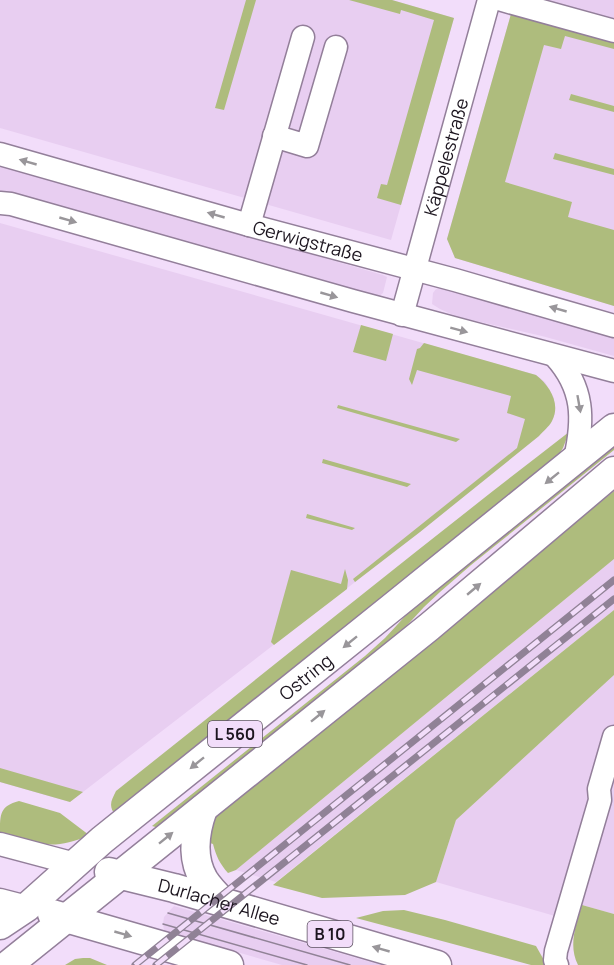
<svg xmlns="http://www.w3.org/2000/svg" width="614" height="965" font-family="Manrope,sans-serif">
	<rect width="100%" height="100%" fill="#f2ddfa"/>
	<path fill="#e8cef1" d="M0 0H392L454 18 391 240 0 128Z
		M515 0H614V306L455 258 447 239Z
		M0 165 383 275 387 277 383 293 377 298 0 195Z
		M0 223 536 375 545 382 554 398 555 412 552 421 539 436 420 532 70 802 0 782Z
		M441 288 614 337V356L542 336 463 318 451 314 440 309 432 304 433 293 436 289Z
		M614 559V610L276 882 236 870Z
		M614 675V914L582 905 555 916 436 882 456 820Z
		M174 906 381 965H282L164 931 163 924 164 917Z"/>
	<path fill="#aebc7d" d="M246 0H256L224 110 215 108Z
		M349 0H392L454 18 401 205 377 198 381 184 387 185 434 20 401 10 400 14Z
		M511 14 614 41V49L565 36 561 49 544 45 505 182 572 202 568 217 614 230V306L455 258 447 239Z
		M571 94 614 106V112L569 100Z
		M555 153 614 169V175L553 159Z
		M361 325 393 334 386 361 353 352Z
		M424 343 536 375C550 386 561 404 552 421 549 427 543 431 539 436L420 532 355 582 353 579 517 448 525 419 507 413 511 396 417 370 412 385 409 379 417 349 420 348Z
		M338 405 460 439 456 442 337 408Z
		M569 432 563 448 551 466 116 816C108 806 111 801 116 791 267 671 416 550 569 432Z
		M614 441V450L471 565 440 592 424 607 389 645 159 828 152 826 365 656 385 638 420 600Z
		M323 459 411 484 407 487 322 463Z
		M614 491V559L236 870 228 873C220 864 216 856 213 844L207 842 206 834 219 811Z
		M307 514 355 528 352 530 306 518Z
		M345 569 348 580 347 589 274 645 271 642 291 570 341 584Z
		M614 610V675L456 820 436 882 405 895 322 898 273 885Z
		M0 768 83 792 70 802 0 782Z
		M19 801 60 813 89 835C53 852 35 843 0 833 0 814 0 806 19 801Z
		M582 905 614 914V965H578C568 945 576 925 582 905Z
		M404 910 445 920 536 946 545 962V965H531L356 918 383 911Z
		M83 958H90L107 965H65L75 959Z"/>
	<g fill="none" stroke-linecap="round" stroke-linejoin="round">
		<g stroke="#937f9a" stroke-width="25">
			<g id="minor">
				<path d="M502 0 614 31"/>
				<path d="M274 136 307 146 336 47"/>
				<path id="s1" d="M0 154 249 225 455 280 614 326"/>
				<path d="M0 203 11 204 353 301 614 371"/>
				<path d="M249 225 303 37"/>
				<path id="s2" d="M402 315 489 0"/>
				<path d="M555 356C584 388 584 419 575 459"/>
				<path d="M0 844 75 864"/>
				<path d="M0 900 27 907"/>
				<path d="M557 965 555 960 556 951 600 800 599 789 614 737"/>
			</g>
		</g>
		<g stroke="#937f9a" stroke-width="31">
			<g id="major">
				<path d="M203 809C195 831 191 858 204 880 209 888 216 895 223 902"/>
				<path id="s3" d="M109 872 174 888 437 965"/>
				<path d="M52 914 229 965"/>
				<path id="s4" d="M0 925 27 907 102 840 395 605 614 428"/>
				<path d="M8 965 429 627 614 471"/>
			</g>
		</g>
		<use href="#minor" stroke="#fff" stroke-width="22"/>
		<use href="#major" stroke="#fff" stroke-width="28"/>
		<path stroke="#908296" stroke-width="1.5" d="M168 913 350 965
			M163 924 307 965"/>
		<g stroke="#908296" stroke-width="7">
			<path id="rail" d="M135 965 614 580
				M156 965 614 599"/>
		</g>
		<use href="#rail" stroke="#f2ddfa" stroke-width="4.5" stroke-dasharray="14" stroke-linecap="butt"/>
	</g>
	<defs><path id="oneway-solid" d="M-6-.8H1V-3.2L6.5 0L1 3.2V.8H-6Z" transform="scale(1.5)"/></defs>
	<g fill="#99969a">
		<use href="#oneway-solid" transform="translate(28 162) rotate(-164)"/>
		<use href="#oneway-solid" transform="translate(216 215) rotate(-164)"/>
		<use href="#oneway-solid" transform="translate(68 220) rotate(16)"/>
		<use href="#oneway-solid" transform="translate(329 295) rotate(16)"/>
		<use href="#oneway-solid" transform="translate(558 309) rotate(-164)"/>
		<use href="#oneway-solid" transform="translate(459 330) rotate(15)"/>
		<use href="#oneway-solid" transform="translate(579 404) rotate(80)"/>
		<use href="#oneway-solid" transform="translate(552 478) rotate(141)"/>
		<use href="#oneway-solid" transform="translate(474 589) rotate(-40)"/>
		<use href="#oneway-solid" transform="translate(350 642) rotate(141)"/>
		<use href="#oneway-solid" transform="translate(318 716) rotate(-39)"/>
		<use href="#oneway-solid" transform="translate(197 763) rotate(141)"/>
		<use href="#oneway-solid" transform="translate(166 838) rotate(-39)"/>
		<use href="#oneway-solid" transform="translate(123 934) rotate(16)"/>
		<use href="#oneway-solid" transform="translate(381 949) rotate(-164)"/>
	</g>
	<g text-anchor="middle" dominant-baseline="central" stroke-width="4.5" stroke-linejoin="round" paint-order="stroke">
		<g fill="#f2ddfa" stroke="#5c5161" stroke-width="1.5">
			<rect x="208" y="721" width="54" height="26" rx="4.5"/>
			<rect x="307.5" y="921" width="45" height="26" rx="4.5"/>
		</g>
		<g font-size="16" font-weight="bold" fill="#1c151f">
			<text x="235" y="734">L 560</text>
			<text x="330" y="934">B 10</text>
		</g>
		<g font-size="18" fill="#1c151f" stroke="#f2ddfa">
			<text stroke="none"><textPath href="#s2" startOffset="164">Käppelestraße</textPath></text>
			<text stroke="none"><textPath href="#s1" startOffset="320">Gerwigstraße</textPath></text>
			<text stroke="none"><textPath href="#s4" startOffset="394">Ostring</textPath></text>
			<text stroke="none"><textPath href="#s3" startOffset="114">Durlacher Allee</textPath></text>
		</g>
	</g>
</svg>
